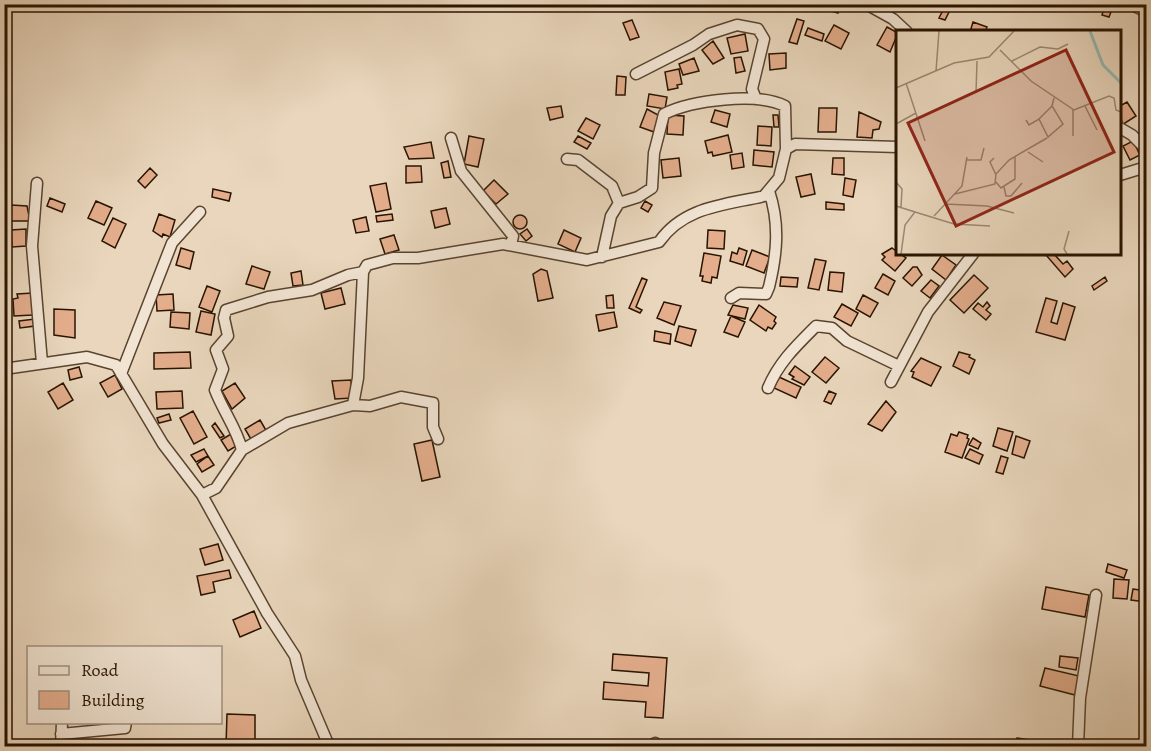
<svg xmlns="http://www.w3.org/2000/svg" width="1151" height="751" font-family="Alegreya,serif">
	<rect width="100%" height="100%" fill="#e9d6bc"/>
	<filter id="stains"><feTurbulence type="fractalNoise" baseFrequency=".00333" numOctaves="4"/><feColorMatrix values="0 0 0 0 .2 0 0 0 0 .09 0 0 0 0 .02 0 0 0 .5 -.17"/></filter>
	<radialGradient id="worn" r=".72"><stop offset=".6" stop-color="#630" stop-opacity="0"/><stop offset="1" stop-color="#630" stop-opacity=".3"/></radialGradient>
	<path fill="#e4ae8d" stroke="#291400" stroke-width="1.5" d="M825 4H840L838 13 824 9Z
		M946 4H953L945 20 939 18Z
		M1105 4H1114L1109 17 1102 15Z
		M797 19 804 21 797 44 789 42Z
		M632 20 639 37 630 40 623 23Z
		M973 22 987 27 985 32H970Z
		M834 25 849 33 841 49 825 41Z
		M887 27 898 33 890 52 877 45Z
		M808 28 824 34 822 41 805 35Z
		M745 34 748 51 731 54 727 38Z
		M713 41 724 58 713 64 702 50Z
		M786 53V68L770 70 769 54Z
		M741 57 745 71 736 73 734 58Z
		M694 58 699 71 683 75 679 64Z
		M679 69 682 84 677 85 678 88 668 90 665 72Z
		M617 76 626 77 625 95H616Z
		M649 94 667 97 665 109 647 106Z
		M1127 102 1136 116 1122 125 1120 106Z
		M561 106 563 117 550 120 547 108Z
		M819 108H837L836 132H818Z
		M647 109 660 116 654 132 640 127Z
		M715 110 730 114 727 127 711 122Z
		M859 112 881 122 879 129 873 130 872 138 857 137Z
		M668 115 684 116 683 135 667 134Z
		M773 115H778L779 127H774Z
		M586 118 600 125 593 139 578 131Z
		M758 126 772 127 771 146 757 145Z
		M728 135 732 152 713 156 712 152 708 153 705 141Z
		M469 136 484 139 478 167 464 164Z
		M578 136 591 143 587 149 574 142Z
		M1133 141 1140 155 1130 160 1123 146Z
		M431 142 434 158 409 159 404 147Z
		M754 150 774 152 772 167 753 165Z
		M742 153 744 167 732 169 730 155Z
		M679 158 681 176 663 178 661 160Z
		M833 158H844V175L832 174Z
		M448 161 451 177 444 178 441 163Z
		M406 166H421L422 182 406 183Z
		M150 168 157 175 145 188 138 181Z
		M811 174 815 194 801 197 796 177Z
		M845 178 856 180 853 197 843 195Z
		M494 180 508 194 496 204 483 191Z
		M386 183 391 209 376 212 370 186Z
		M213 189 231 193 229 201 212 197Z
		M50 198 65 204 62 212 47 206Z
		M96 201 112 208 104 225 88 218Z
		M645 201 652 205 648 212 641 208Z
		M826 202 844 204V210L826 209Z
		M11 205 27 206 30 221H11Z
		M446 208 450 224 435 228 431 211Z
		M159 214 175 220 170 237 163 234 162 237 153 231Z
		M392 214 393 220 377 222 376 216Z
		M513 222a7 7 0 1 1 14 0a7 7 0 1 1-14 0Z
		M366 217 369 231 356 233 353 220Z
		M113 218 126 224 115 248 102 241Z
		M26 229V246L12 247 11 230Z
		M527 229 532 236 526 241 520 234Z
		M564 230 581 238 575 252 558 244Z
		M708 230 725 231 724 249 707 248Z
		M394 235 399 250 385 254 380 239Z
		M181 248 194 252 190 269 176 265Z
		M739 248 747 251 743 265 730 261 732 252 737 254Z
		M892 248 906 258 895 271 882 260 885 257 882 254Z
		M752 250 770 257 764 273 746 266Z
		M704 253 721 256 717 278 712 277 711 283 702 281 703 276H700Z
		M1048 254H1054L1063 264 1067 261 1073 269 1065 277 1046 255Z
		M942 255 956 265 946 280 932 269Z
		M815 259 826 261 819 290 808 288Z
		M252 266 270 272 264 289 246 284Z
		M913 267H917L922 275 912 286 903 278Z
		M541 269 547 271 553 298 538 301 533 274Z
		M301 271 303 285 293 286 291 273Z
		M830 272 844 273 842 292 828 290Z
		M883 274 895 281 888 295 875 288Z
		M974 275 988 288 964 313 950 300Z
		M781 277 798 278 797 287 780 286Z
		M1105 277 1107 281 1094 290 1092 286Z
		M642 278 647 280 636 307 642 310 640 313 629 308Z
		M9 279 10 295H4V280Z
		M931 280 939 286 930 298 921 291Z
		M207 286 220 291 212 312 199 307Z
		M341 288 345 304 325 309 321 293Z
		M33 293V315L14 316 13 299 18 298 17 294Z
		M173 294 174 310 157 311 156 295Z
		M613 295 614 308H607L606 296Z
		M863 295 878 303 870 317 856 309Z
		M1046 298 1057 301 1051 322 1057 324 1063 303 1075 307 1065 340 1036 332Z
		M664 302 681 306 674 325 657 318Z
		M987 302 990 306 986 310 991 314 986 320 973 309 978 303 983 307Z
		M842 304 858 313 851 326 834 317Z
		M733 305 748 308 745 319 728 315Z
		M759 305 776 317 774 321 776 323 772 329 768 327 766 331 750 320Z
		M54 309 75 310V338L54 335Z
		M201 311 215 314 211 335 196 332Z
		M171 312 190 313 189 329 170 327Z
		M614 312 617 327 599 331 596 315Z
		M731 316 745 322 738 337 724 332Z
		M35 319V326L20 328 19 321Z
		M679 326 696 330 691 346 675 341Z
		M655 331 671 334 670 344 654 341Z
		M190 352 191 368 154 369V353Z
		M959 352 970 355 969 357 975 360 969 374 953 366Z
		M825 357 839 368 826 383 812 372Z
		M921 358 941 367 931 386 912 377 914 372 911 371Z
		M795 366 810 377 804 385 792 379 794 377 789 374Z
		M79 367 82 377 70 380 68 370Z
		M115 375 122 389 108 397 100 383Z
		M779 377 801 387 796 398 774 388Z
		M351 380 352 398 335 399 332 381Z
		M63 383 73 400 58 409 48 392Z
		M235 383 245 398 232 409 222 391Z
		M182 391 183 408 157 409 156 392Z
		M829 391 836 394 831 404 824 401Z
		M886 401 896 412 882 431 868 424Z
		M193 411 207 437 194 444 180 418Z
		M169 414 171 420 159 423 157 418Z
		M260 420 267 432 252 441 245 429Z
		M215 423 224 436 220 438 212 426Z
		M998 428 1013 432 1007 451 993 446Z
		M959 432 968 435 967 438 969 439 962 458 945 452 951 434 957 436Z
		M231 434 238 445 228 451 221 440Z
		M1016 436 1030 441 1024 458 1012 454Z
		M973 438 981 443 978 449 969 445Z
		M432 440 440 477 422 481 414 444Z
		M204 449 208 456 196 462 191 455Z
		M970 449 983 455 979 464 965 458Z
		M208 456 214 465 202 472 197 464Z
		M1001 456 1008 458 1003 474 996 472Z
		M218 544 223 560 205 565 200 549Z
		M1108 564 1127 570 1124 578 1106 572Z
		M229 570 231 578 213 582 215 592 201 595 197 576Z
		M1114 579 1129 580 1127 599 1113 598Z
		M1046 587 1089 595 1085 617 1042 609Z
		M1133 589 1146 591V602L1131 600Z
		M254 611 261 628 240 637 233 620Z
		M613 654 667 658 663 718 645 717 646 702 603 699 604 682 648 686 649 673 612 670Z
		M1060 656 1078 658 1076 670 1059 667Z
		M1045 668 1079 676 1075 695 1040 686Z
		M227 714 255 715V746H226Z
		M1017 738 1036 741V745L1042 746H1016Z"/>
	<g fill="none" stroke-linecap="round" stroke-linejoin="round">
		<g stroke="#59442f" stroke-width="13">
			<path id="street" d="M866 4 893 19 907 32
				M1131 4 1146 12
				M636 74 693 45 709 34 737 25 758 29 764 39 752 89 756 99
				M1120 128 1132 135 1146 149
				M451 138 461 171 513 236 511 245
				M567 159 578 160 612 186 619 203
				M1120 175 1146 167
				M37 183 32 246 42 363
				M602 257 611 216 619 203 638 197 652 188 654 153 664 114C692 100 757 92 785 106L786 149
				M363 272 367 265 393 258H418L503 244 587 260 659 242C684 206 726 205 764 196L779 178 786 149 795 144 898 147
				M731 298 739 293 766 294 769 287C777 254 780 224 769 191
				M4 369 87 357 116 365 163 444 202 495 267 613 295 656 301 680 329 746
				M121 374 172 243 200 212
				M891 382 928 312 973 254
				M768 388C779 362 796 346 816 326L832 328 847 341 899 366
				M242 450 288 423 353 405
				M202 495 216 488 242 450C237 429 223 411 215 390L223 369 216 350 228 336 224 318 226 310 268 297 312 290 348 275 363 272 358 378 353 405 370 406 401 397 433 403V427L438 439
				M61 734 125 728 126 722
				M61 746 62 722
				M653 746 655 743
				M1078 746 1080 698 1096 595"/>
		</g>
		<use href="#street" stroke="#f1e4d3" stroke-width="10"/>
	</g>
	<g transform="translate(896 30)">
		<rect width="225" height="225" fill="#e9d6bc"/>
		<path fill="none" stroke="#97b9b4" stroke-width="3" d="M194 1 207 35 225 53"/>
		<path fill="none" stroke="#9c8871" stroke-width="1.5" d="M104 20 135 51 178 80 213 66 218 68 220 80 225 82M116 31 144 17 162 19 172 14M40 41 43 1M10 53 29 111M0 58 58 33 93 27 118 1M80 63 81 31M189 76 201 100M143 89 156 76M130 90 133 95 143 89 152 107 167 94 156 76 158 68M0 94 20 83M177 106V80M132 122 147 132M98 128 94 132 100 145M71 130H85L88 118M0 152 6 159 5 177M100 152 105 158 119 149V126M108 157 110 166H115L126 153M59 164 99 154 100 144 113 130 151 108M49 174 91 176 118 183M0 176 19 182 9 195 5 224M19 182 58 194 94 196M38 186 66 156 71 127M171 224 168 219 173 201"/>
		<path fill="#8f2418" fill-opacity="0.15" stroke="#8f2418" stroke-width="3" d="M170 20 218 122 60 196 12 93Z"/>
		<rect width="225" height="225" fill="none" stroke="#291400" stroke-width="3"/>
	</g>
	<rect width="1151" height="751" fill="none" stroke="#e9d6bc" stroke-width="24"/>
	<rect x="6" y="6" width="1139" height="739" fill="none" stroke="#291400" stroke-width="3"/>
	<rect x="12" y="12" width="1127" height="727" fill="none" stroke="#291400" stroke-width="1.5"/>
	<rect x="27" y="646" width="195" height="78" fill="#f1e4d3" stroke="#a1917f" stroke-width="1.5"/>
	<rect x="39" y="666" width="30" height="9" fill="#f1e4d3" stroke="#a1917f" stroke-width="1.5"/>
	<text x="81" y="676" font-size="18" fill="#291400">Road</text>
	<rect x="39" y="691" width="30" height="18" fill="#e4ae8d" stroke="#a1917f" stroke-width="1.5"/>
	<text x="81" y="706" font-size="18" fill="#291400">Building</text>
	<rect width="100%" height="100%" filter="url(#stains)"/>
	<rect width="100%" height="100%" fill="url(#worn)"/>
</svg>
